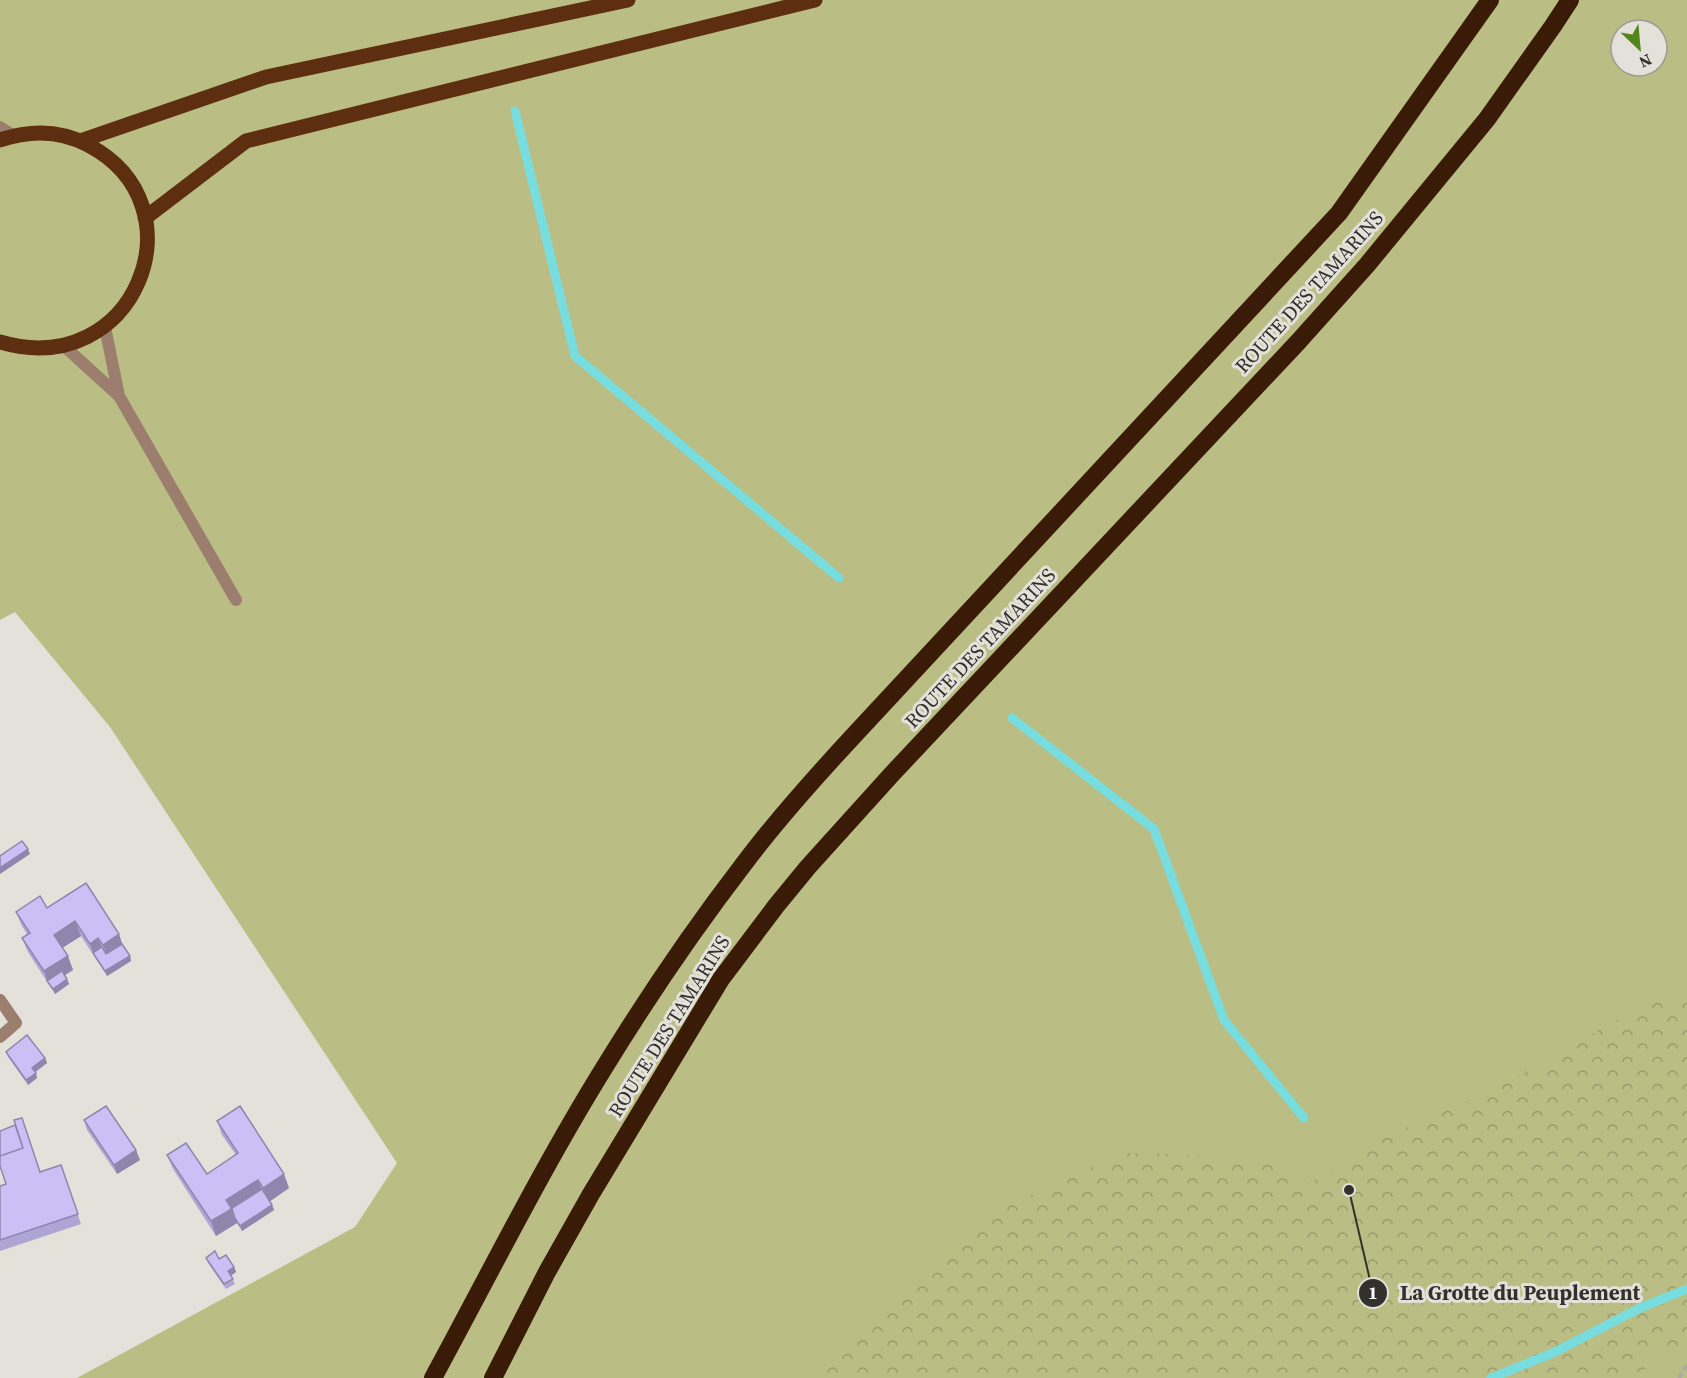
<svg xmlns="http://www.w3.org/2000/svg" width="1687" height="1378" font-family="'Source Serif 4',serif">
	<defs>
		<pattern id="forest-crowns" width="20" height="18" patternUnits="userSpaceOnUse" patternTransform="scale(1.5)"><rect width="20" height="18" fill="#babe84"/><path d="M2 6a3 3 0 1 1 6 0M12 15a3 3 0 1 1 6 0" fill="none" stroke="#989b6c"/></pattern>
	</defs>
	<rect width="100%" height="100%" fill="#e3e1d9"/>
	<path fill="#babe84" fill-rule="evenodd" d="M0 0H1687V1378H77L355 1227 397 1163 110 727 15 612 0 620ZM1621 30H1657V66H1621Z"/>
	<path fill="url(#forest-crowns)" d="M1687 992V1349L1679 1346 1652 1354 1641 1378H821L861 1332 946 1251 990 1217 1010 1205 1121 1153 1172 1154 1266 1160C1280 1175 1287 1181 1309 1183L1393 1133 1486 1093 1646 1004Z"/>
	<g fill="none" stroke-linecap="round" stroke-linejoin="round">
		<path stroke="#77dddf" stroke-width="9" d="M515 111 575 356 839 578
			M1012 718 1154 829 1224 1020 1304 1118
			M1491 1378 1555 1352 1640 1308 1687 1289"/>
		<path stroke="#acaaa4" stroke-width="4" stroke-dasharray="6 3" stroke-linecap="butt" d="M1679 1378 1687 1365"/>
		<path stroke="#9c7e6f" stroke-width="12" d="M0 127 14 136
			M105 327 119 396 236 600
			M64 346 119 396
			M0 1000 16 1023 0 1037"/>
		<path stroke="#5e2e10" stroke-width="15" d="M0 140C30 130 60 130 88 145 205 206 135 382 0 342
			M80 141 266 77 628 0
			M145 218 246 141 815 0"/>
		<path stroke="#3a1b08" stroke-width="18" d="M433 1378C489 1275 542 1168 604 1068 647 998 693 930 743 865 778 818 818 774 858 731L1339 213 1490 0
			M493 1378 547 1272 591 1194 721 979 776 906 808 867 892 774 1298 342 1367 265 1487 119 1553 26 1570 0"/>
	</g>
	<path fill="#afa5d4" d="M47 908 119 934 122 944 131 961 107 976 81 936 62 948 73 970 64 975 69 984 55 994 28 952 22 938 27 934 22 926 16 912Z
		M6 1052 45 1058 47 1063 35 1072 37 1078 28 1085 8 1057Z
		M84 1120 140 1160 117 1174 87 1130Z
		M217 1121 289 1188 270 1201 274 1210 242 1231 237 1223 216 1236 173 1169 167 1155 207 1174 236 1155 222 1135Z
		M61 1165 81 1224 0 1251V1186Z
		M206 1258 219 1259 234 1267 236 1272 231 1276 235 1284 226 1289 208 1263Z"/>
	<path fill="#8e86ac" d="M28 849 30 854 0 874V868Z
		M75 921 81 936 59 950 54 935Z
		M119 934 124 949 108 959 103 945Z
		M98 938 104 952 93 953 90 944Z
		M68 956 73 970 50 985 47 981 44 971Z
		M130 956 131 961 107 976 105 971Z
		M67 979 69 984 55 994 53 989Z
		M45 1058 47 1063 34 1073 32 1068Z
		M36 1073 37 1078 28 1085 26 1080Z
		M136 1150 140 1160 117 1174 114 1165Z
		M284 1174 289 1188 269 1202 263 1188Z
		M258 1180 263 1194 233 1213 237 1223 216 1236 211 1221 226 1200Z
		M272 1205 274 1210 242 1231 240 1226Z
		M234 1267 236 1272 230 1276 228 1271Z"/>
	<path fill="#cbc0f6" stroke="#8e86ac" stroke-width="1.5" d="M22 841 28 849 0 868V856Z
		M86 883 119 934 103 945 98 938 90 944 75 921 54 935 68 956 44 971 22 938 30 933 16 912 40 896 47 908Z
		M122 944 130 956 105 971 93 953 102 947 106 954Z
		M62 971 67 979 53 989 47 981Z
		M27 1035 45 1058 32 1068 36 1073 26 1080 6 1052Z
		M106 1106 136 1150 114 1165 84 1120Z
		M240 1106 284 1174 263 1188 258 1180 226 1200 232 1209 211 1221 167 1155 186 1143 207 1174 238 1153 217 1121Z
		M22 1118 40 1172 61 1165 78 1214 0 1240V1186L6 1184 0 1166V1156L23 1148 14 1120Z
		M15 1125 23 1148 0 1156V1131Z
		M262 1189 272 1205 240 1226 235 1218 232 1209 229 1210Z
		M215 1251 219 1259 226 1255 234 1267 228 1271 233 1279 224 1284 206 1258Z"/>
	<g text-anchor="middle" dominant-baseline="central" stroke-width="6" stroke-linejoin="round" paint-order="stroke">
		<g font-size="20" fill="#32312e" stroke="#e3e1d9">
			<text transform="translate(1309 292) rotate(-48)">ROUTE DES TAMARINS</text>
			<text transform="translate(980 648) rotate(-47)">ROUTE DES TAMARINS</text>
			<text transform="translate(669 1026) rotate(-58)">ROUTE DES TAMARINS</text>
		</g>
	</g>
	<path fill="none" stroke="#32312e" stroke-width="2" d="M1349 1190L1373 1293"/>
	<g fill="#32312e" stroke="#e3e1d9" stroke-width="2">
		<circle cx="1349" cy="1190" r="6"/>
		<circle cx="1373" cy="1293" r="15"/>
	</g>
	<g font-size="18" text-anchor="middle" font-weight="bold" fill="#fff">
		<text x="1373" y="1299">1</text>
	</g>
	<g font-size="21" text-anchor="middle" font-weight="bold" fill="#32312e" stroke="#e3e1d9" stroke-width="6" stroke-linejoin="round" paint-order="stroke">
		<text x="1520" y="1300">La Grotte du Peuplement</text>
	</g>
	<g transform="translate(1639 48) rotate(154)"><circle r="28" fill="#e3e1d9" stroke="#9c9b95" stroke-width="1.5"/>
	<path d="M0-4.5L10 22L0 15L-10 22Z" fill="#52851a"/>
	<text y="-9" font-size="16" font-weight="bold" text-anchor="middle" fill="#32312e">N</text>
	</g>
</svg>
